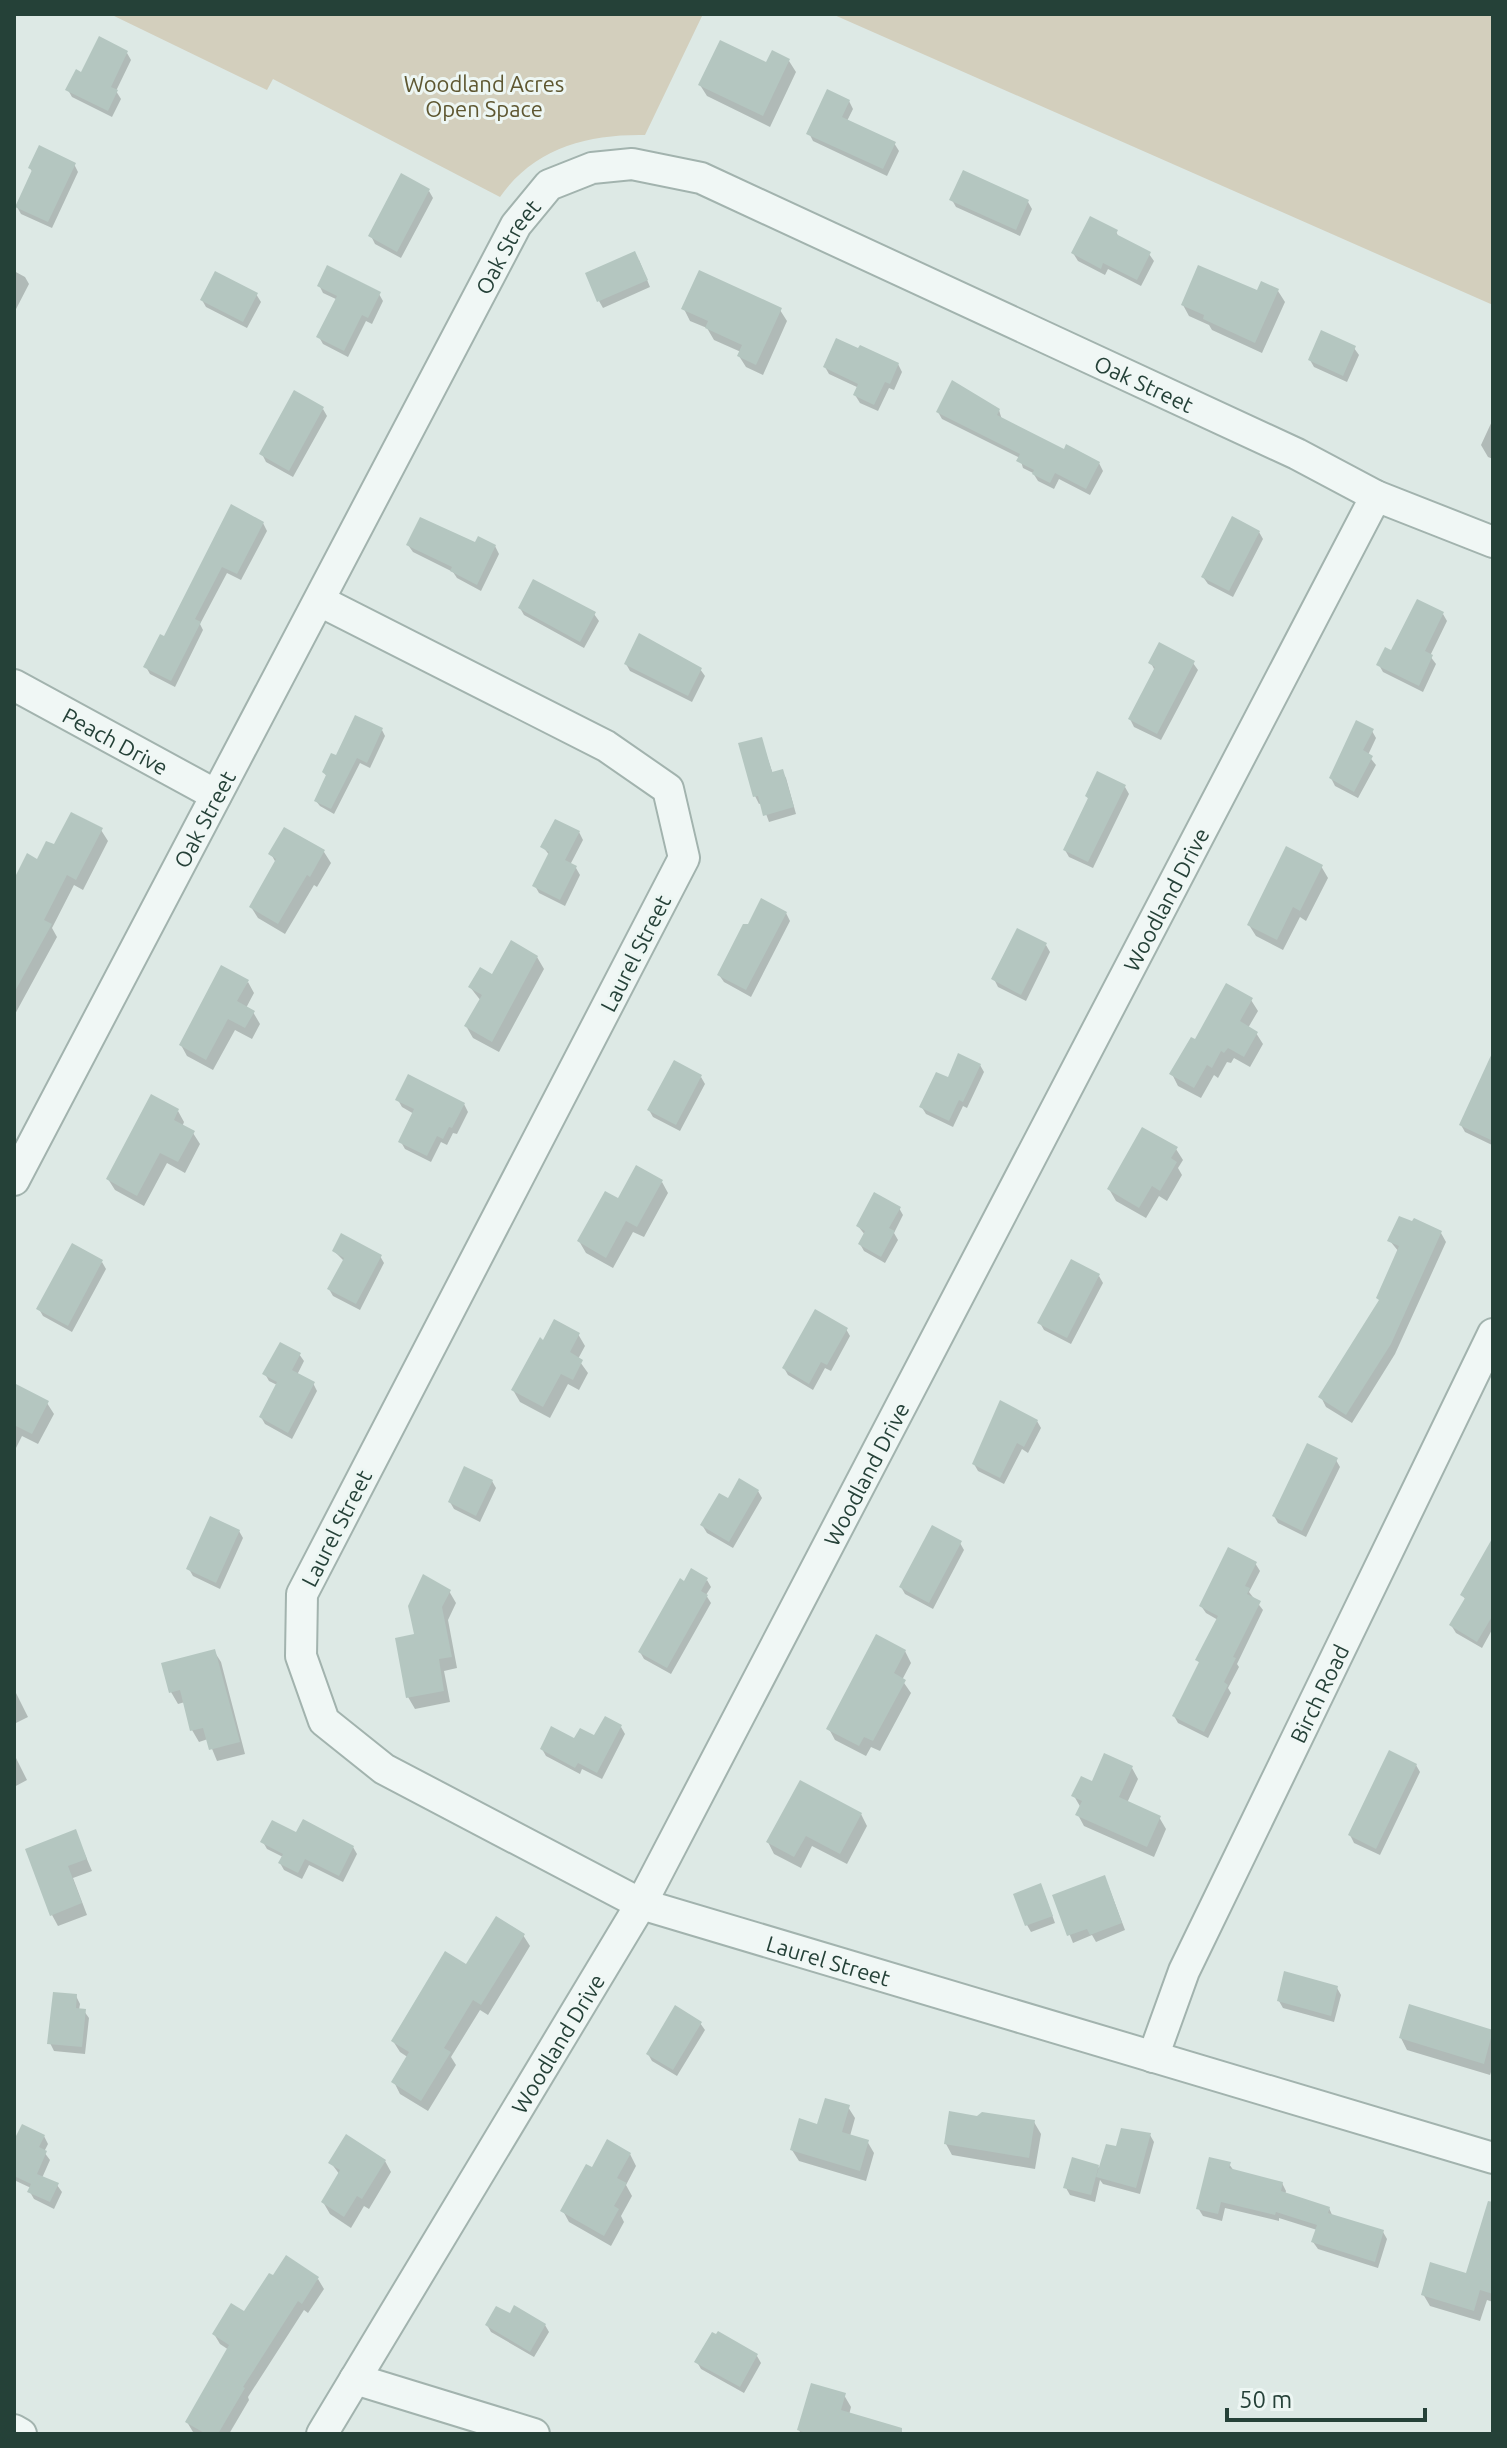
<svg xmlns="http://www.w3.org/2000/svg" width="1507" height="2448" font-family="Ubuntu,sans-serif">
	<rect width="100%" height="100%" fill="#dde9e5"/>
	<path fill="#d3cfbd" d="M110 14H703L645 135C588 134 534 148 500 197L273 79 267 90Z
		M833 14H1493V305L832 14Z"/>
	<path fill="#0003" d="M127 53 131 60 116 91 121 99 112 117 72 97 68 90 82 74Z
		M789 61 796 72 770 127 707 96 700 85Z
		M849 101 853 109 847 121 894 143 899 151 887 176 813 141 809 133Z
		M74 164 78 172 52 228 21 214 17 207 33 173 30 168Z
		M429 191 433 198 401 258 375 244 371 236Z
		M952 200 1028 202 1032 209 1020 236 956 207Z
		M1116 232 1120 239 1149 254 1154 261 1141 286 1108 269 1105 275 1078 261 1073 253Z
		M639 260 650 287 603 308 599 301Z
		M14 271 25 277 29 284 14 313Z
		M319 285 379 294 383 301 372 324 366 321 348 357 323 344 319 337 338 300 323 293Z
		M1278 291 1285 302 1262 353 1212 330 1209 325 1189 316 1183 305Z
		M256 294 261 302 247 328 206 307 202 300Z
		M684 309 780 310 787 321 763 375 746 367 739 356 741 352 714 340 707 328 690 321Z
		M1354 348 1359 355 1347 382 1314 367 1310 360Z
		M898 364 902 372 894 390 889 388 878 411 860 403 855 395 859 388 829 374 825 367Z
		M323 409 327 416 293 477 266 462 262 454Z
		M999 410 1002 420 1065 451 1099 463 1103 471 1090 495 1059 479 1054 489 1038 481 1033 473 1023 468 1020 458 942 419 938 412Z
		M1493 419V459L1488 457 1481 445Z
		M232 507 263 523 267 531 241 580 227 573 200 624 203 630 175 687 150 674 146 667 165 638Z
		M1259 532 1263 539 1233 597 1208 584 1203 577Z
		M476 544 495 546 499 554 481 591 457 578 453 572 413 552 408 545Z
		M520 608 594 614 599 621 584 648 524 615Z
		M1443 614 1447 621 1430 656 1436 664 1423 692 1383 672 1379 665Z
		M1151 663H1193L1198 670 1161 740 1134 727 1130 719 1155 671Z
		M626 664 700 669 705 676 692 702 630 671Z
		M382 730 385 736 370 768 360 763 334 814 320 806 316 801 327 777 324 772 337 758Z
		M1372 731 1376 738 1368 755 1376 765 1358 798 1335 786 1331 778Z
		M761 739 773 774 782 771 786 778 796 814 769 822 762 803 759 804 755 796Z
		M1125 787 1129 794 1093 868 1069 857 1065 850 1089 801 1087 796Z
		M285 829 324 852 331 863 317 887 314 885 285 934 258 918 251 907 276 863 271 854Z
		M101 830 108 841 83 890 74 885 52 928 57 937 14 1016V881L55 847Z
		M579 832 583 840 570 865 576 868 580 875 565 906 539 893 535 886 550 856 543 847Z
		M1321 866 1328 878 1306 921 1300 917 1283 950 1256 936 1249 925Z
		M786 913 790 921 751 997 724 982 719 975Z
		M1046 945 1050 952 1026 1001 998 987 994 979Z
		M537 957 544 969 499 1052 473 1038 466 1026 481 1001 470 987Z
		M248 982 254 993 246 1008 253 1012 260 1024 252 1039 235 1030 213 1070 187 1056 181 1045Z
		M1251 1000 1258 1011 1248 1028 1256 1033 1263 1044 1250 1067 1234 1058 1231 1063 1227 1062 1218 1078 1214 1075 1201 1098 1178 1086 1172 1074 1196 1042Z
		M980 1065 984 1072 967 1108 963 1106 953 1127 926 1114 921 1106Z
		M701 1077 705 1084 680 1131 653 1117 649 1110Z
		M1493 1083V1144L1492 1145 1465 1132 1461 1125Z
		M398 1100 464 1104 468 1112 457 1134 453 1133 447 1145 441 1142 431 1162 405 1149 401 1142 414 1114 402 1107Z
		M178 1111 184 1122 182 1127 193 1133 200 1144 185 1173 167 1163 144 1206 115 1190 108 1179Z
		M1176 1149 1183 1160 1178 1168 1182 1175 1167 1201 1159 1196 1146 1218 1116 1201 1109 1189Z
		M662 1182 668 1193 644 1237 633 1232 613 1268 586 1253 579 1241 619 1201Z
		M899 1208 903 1215 894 1233 898 1240 885 1263 864 1251 860 1244 865 1235 858 1226Z
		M1441 1233 1446 1242 1395 1354 1352 1423 1326 1407 1321 1397 1380 1302 1399 1252 1390 1241Z
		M334 1251 380 1256 384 1263 360 1310 333 1296 329 1289 344 1261Z
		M102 1262 106 1269 72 1332 43 1316 39 1309Z
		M1099 1276 1103 1283 1071 1344 1044 1330 1040 1323Z
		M846 1329 850 1336 831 1371 825 1368 813 1390 788 1375 784 1368Z
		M578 1334 585 1346 578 1359 588 1373 579 1390 568 1384 550 1418 520 1402 513 1390 544 1342Z
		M299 1354 304 1361 297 1375 313 1383 317 1391 292 1439 265 1424 261 1417 277 1385 269 1381 265 1374Z
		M14 1385 47 1403 54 1414 38 1444 22 1436 14 1452Z
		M1037 1421 1041 1428 1028 1453 1022 1449 1004 1484 978 1471 974 1464Z
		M1336 1460 1340 1467 1306 1537 1278 1523 1274 1516Z
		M492 1481 496 1488 480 1522 454 1509 450 1502Z
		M758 1491 762 1498 733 1548 707 1533 702 1525 728 1501Z
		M239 1531 243 1538 220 1589 193 1576 189 1569Z
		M960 1543 964 1550 933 1609 905 1594 901 1587Z
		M1493 1557V1628L1482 1648 1456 1633 1451 1625 1466 1600 1462 1595Z
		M1255 1563 1260 1571 1249 1592 1263 1610 1237 1664 1239 1667 1228 1688 1231 1693 1208 1738 1178 1723 1174 1716 1200 1665 1198 1660 1218 1620 1206 1613 1201 1606Z
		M707 1580 711 1587 706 1595 711 1603 671 1674 644 1659 640 1652Z
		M449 1591 456 1603 448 1620 457 1668 444 1671 450 1702 415 1709 408 1697 416 1636Z
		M214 1651 221 1662 245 1754 217 1761 208 1739 199 1742 192 1730 185 1702 178 1704 171 1692Z
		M905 1651 911 1663 902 1680 911 1693 880 1751 871 1747 866 1756 835 1740 829 1729Z
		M14 1689 28 1717 14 1724Z
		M621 1727 625 1734 602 1779 582 1769 580 1774 546 1756 542 1749 595 1738Z
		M14 1754 27 1780 14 1787Z
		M1416 1765 1420 1772 1380 1855 1354 1843 1350 1835Z
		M1132 1768 1138 1779 1127 1803 1159 1817 1166 1829 1154 1857 1084 1826 1078 1815 1081 1808 1074 1796 1093 1783Z
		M861 1814 867 1826 847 1864 812 1846 801 1868 774 1854 768 1842Z
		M75 1831 92 1871 73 1878 87 1915 58 1926 52 1915Z
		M297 1835 353 1847 357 1854 343 1882 309 1865 302 1879 284 1870 280 1863 283 1857 267 1849 263 1842Z
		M1108 1885 1125 1930 1096 1942 1092 1935 1073 1943 1055 1897Z
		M1044 1893 1055 1923 1031 1932 1027 1925Z
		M523 1935 530 1946 488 2015 480 2010 451 2057 456 2065 428 2111 400 2094 394 2082 409 2058 400 2052 393 2041 467 1966Z
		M1337 1988 1341 1995 1334 2022 1283 2008 1279 2001Z
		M76 1996 80 2004 79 2010 84 2011 89 2018 85 2054 54 2051 50 2043Z
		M1410 2007 1493 2032V2066L1490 2075 1407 2050 1401 2038Z
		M700 2023 705 2030 677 2076 652 2061 648 2054Z
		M848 2107 855 2118 850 2136 867 2141 874 2153 866 2181 799 2161 792 2150 819 2126Z
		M978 2118 1034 2122 1041 2134 1035 2169 952 2155 946 2144Z
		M1150 2135 1154 2142 1140 2194 1103 2184 1100 2180 1095 2202 1070 2195 1066 2188 1098 2166 1100 2171 1118 2149Z
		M44 2136 48 2144 44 2152 50 2160 42 2178 57 2185 62 2192 54 2209 34 2199 30 2192 31 2188 14 2180V2153Z
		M630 2154 636 2166 626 2185 632 2196 621 2216 624 2222 611 2246 569 2222 563 2211 593 2169Z
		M385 2161 391 2172 369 2209 364 2206 351 2228 330 2214 323 2202 340 2175 331 2163Z
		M1229 2164 1234 2171 1282 2183 1286 2191 1285 2195 1329 2208 1333 2217 1383 2232 1387 2239 1378 2268 1318 2249 1313 2242 1317 2230 1279 2218V2221L1225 2208 1222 2221 1203 2216 1198 2208Z
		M1493 2241V2302L1487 2300 1480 2321 1430 2306 1423 2294 1467 2276Z
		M318 2279 324 2289 308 2313 304 2310 248 2397 249 2400 229 2434H197L193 2432 187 2422 229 2350 220 2344 214 2334 245 2314Z
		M487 2325H545L549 2332 534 2357 491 2332Z
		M757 2356 761 2363 744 2393 701 2369 697 2362Z
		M844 2395 851 2407 849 2415 882 2434H801L799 2430Z"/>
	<path fill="#b4c6c0" d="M99 36 128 51 111 87 118 90 108 111 65 90 76 69 81 72Z
		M720 40 766 62 772 50 790 59 763 116 698 85Z
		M827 89 850 100 842 117 896 142 883 169 806 134Z
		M39 145 76 163 48 222 15 207 32 170 28 168Z
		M963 170 1029 200 1016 230 949 200Z
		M401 173 430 189 397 252 368 236Z
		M1090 216 1118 230 1116 234 1151 252 1137 280 1103 263 1101 269 1071 253Z
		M635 251 648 280 597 302 585 273Z
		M327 265 381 292 368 318 362 315 344 351 316 337 337 296 317 286Z
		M1198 265 1257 290 1261 281 1279 289 1255 343 1203 319 1204 315 1181 305Z
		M699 270 782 308 756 365 737 356 742 345 705 328 708 321 681 309Z
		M215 271 258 293 243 322 200 300Z
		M1321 330 1356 346 1343 376 1308 360Z
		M836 338 858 348 860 345 899 363 890 384 885 382 874 405 853 395 858 384 823 367Z
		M952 380 1000 409 997 415 1064 449 1066 444 1100 462 1086 489 1055 473 1050 483 1032 474 1034 470 1016 461 1020 454 936 412Z
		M294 390 324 407 289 471 259 454Z
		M231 504 264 522 237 574 222 567 195 619 201 622 171 681 143 667 160 634 164 636Z
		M1232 516 1260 531 1229 591 1201 577Z
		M420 517 475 542 478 536 496 545 477 585 450 571 452 567 406 545Z
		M533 579 596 612 580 642 518 608Z
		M1417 599 1444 612 1425 651 1433 655 1419 686 1376 665 1385 647 1391 650Z
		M639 633 702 668 688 696 624 664Z
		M1159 642 1195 661 1157 734 1128 719 1155 667 1148 663Z
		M355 715 383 728 367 763 357 758 331 809 314 801 326 775 322 772 331 753 336 755Z
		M1356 720 1374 729 1363 750 1373 756 1354 792 1329 778Z
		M762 737 772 772 783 769 794 807 763 816 758 796 753 797 738 743Z
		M1097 771 1126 785 1088 862 1063 850 1088 798 1085 796Z
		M71 812 103 828 76 880 67 875 44 920 52 924 14 993V879L27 853 37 859 46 841 54 844Z
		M555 819 580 831 565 860 577 866 560 900 532 886 549 852 540 847Z
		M284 827 325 850 310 877 307 875 278 924 249 907 276 859 268 854Z
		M1286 846 1323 865 1300 911 1293 907 1277 940 1247 925Z
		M761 898 787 912 746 990 717 975 743 924H748Z
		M1017 928 1047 943 1021 995 991 979Z
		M511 940 538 956 492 1042 464 1026 482 995 468 987 480 967 492 974Z
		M221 965 249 980 237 1001 255 1011 245 1028 228 1019 206 1060 179 1045Z
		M1226 983 1253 998 1240 1021 1258 1032 1244 1057 1228 1048 1224 1053 1221 1051 1212 1068 1207 1065 1194 1088 1169 1074 1191 1037 1195 1039Z
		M1493 1051V1141L1459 1125Z
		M958 1053 981 1064 963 1102 959 1100 949 1121 919 1107 936 1072 948 1077Z
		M674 1060 702 1075 676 1125 647 1110Z
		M408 1074 465 1103 452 1128 449 1127 443 1139 437 1136 427 1156 398 1142 414 1109 395 1100Z
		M151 1094 179 1109 174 1120 195 1131 178 1162 160 1153 137 1196 106 1179Z
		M1142 1127 1178 1147 1171 1158 1177 1162 1160 1191 1152 1186 1139 1208 1107 1189Z
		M636 1165 663 1180 637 1227 626 1221 606 1258 577 1241 605 1191 618 1198Z
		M874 1192 901 1207 889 1228 895 1231 881 1257 858 1244 865 1231 856 1226Z
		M1399 1216 1412 1221 1414 1218 1442 1231 1391 1344 1346 1415 1318 1397 1379 1300 1376 1298 1399 1246 1387 1241Z
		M341 1233 382 1255 356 1304 327 1289 344 1258 332 1251Z
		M72 1243 103 1260 68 1326 36 1309Z
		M1071 1259 1100 1274 1067 1338 1037 1323Z
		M815 1309 848 1328 827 1365 821 1362 809 1384 782 1368Z
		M554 1319 580 1333 570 1352 583 1360 573 1380 561 1374 543 1407 511 1390 540 1337 543 1340Z
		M280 1342 301 1353 292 1370 315 1382 288 1433 259 1417 277 1382 262 1374Z
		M14 1383 49 1401 32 1434 14 1425Z
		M1000 1400 1038 1420 1024 1447 1017 1443 1000 1478 972 1464Z
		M1307 1443 1338 1458 1302 1531 1272 1516Z
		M464 1466 493 1480 476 1516 448 1502Z
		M739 1478 759 1490 729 1542 700 1525 719 1493 728 1498Z
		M210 1516 240 1530 216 1583 186 1569Z
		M932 1525 962 1541 929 1603 899 1587Z
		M1493 1537V1615L1477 1642 1449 1625 1465 1598 1460 1595Z
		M1228 1547 1257 1562 1245 1586 1250 1588 1247 1594 1261 1601 1233 1657 1236 1658 1224 1682 1228 1685 1204 1732 1172 1716 1199 1662 1195 1660 1218 1616 1199 1606Z
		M691 1568 708 1578 701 1591 708 1595 667 1668 638 1652 680 1578 684 1581Z
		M423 1574 451 1590 442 1607 452 1657 439 1659 444 1691 406 1698 395 1638 414 1634 408 1606Z
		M876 1634 906 1650 894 1673 906 1680 873 1741 864 1737 859 1746 826 1729Z
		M215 1649 240 1742 209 1750 203 1728 190 1731 180 1690 169 1693 161 1663Z
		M605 1716 622 1725 597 1773 578 1763 575 1768 540 1749 551 1726 574 1738 580 1728 594 1735Z
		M1389 1750 1417 1764 1376 1849 1348 1835Z
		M1104 1753 1133 1766 1119 1797 1161 1816 1147 1847 1075 1815 1082 1801 1071 1796 1081 1776 1092 1781Z
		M800 1780 862 1813 840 1854 806 1836 794 1857 766 1842Z
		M303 1819 354 1846 339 1876 305 1859 298 1873 278 1863 283 1854 260 1842 272 1820 296 1832Z
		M76 1829 87 1859 68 1866 82 1903 50 1916 25 1849Z
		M1105 1875 1122 1923 1090 1935 1087 1929 1067 1936 1052 1895Z
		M1041 1883 1053 1916 1025 1926 1013 1894Z
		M496 1916 525 1934 481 2005 473 2000 444 2048 451 2052 421 2101 391 2082 409 2052 391 2041 445 1951 466 1964Z
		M1284 1971 1338 1986 1331 2016 1277 2001Z
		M53 1992 77 1994 76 2008 86 2009 82 2047 47 2044Z
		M1409 2004 1493 2030 1484 2064 1399 2038Z
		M675 2005 702 2022 673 2070 646 2054Z
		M825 2098 850 2105 842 2132 869 2140 860 2171 790 2150 799 2118 817 2124Z
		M949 2111 977 2116 982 2112 1035 2120 1029 2158 944 2144Z
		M22 2124 45 2135 39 2147 47 2151 37 2174 59 2183 50 2202 27 2192 31 2184 14 2176V2140Z
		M1121 2128 1151 2133 1136 2188 1096 2177 1106 2144 1116 2146Z
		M346 2134 386 2160 362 2199 357 2196 344 2217 321 2202 340 2170 328 2163Z
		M607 2139 631 2153 617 2178 627 2183 614 2206 619 2209 604 2236 560 2211 586 2164 592 2167Z
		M1072 2157 1099 2165 1091 2195 1063 2188Z
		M1209 2157 1231 2162 1229 2168 1283 2182 1281 2191 1330 2207 1328 2213 1384 2230 1375 2262 1311 2242 1317 2225 1276 2212 1275 2215 1221 2202 1218 2214 1196 2209Z
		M1488 2201 1493 2202V2294L1480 2290 1474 2311 1421 2295 1430 2262 1466 2273Z
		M286 2255 319 2277 302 2304 298 2301 243 2387 245 2388 218 2434H206L185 2422 229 2345 212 2334 231 2303 244 2311 269 2273 273 2275Z
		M514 2305 546 2324 530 2352 485 2325 496 2306 510 2313Z
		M718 2331 758 2354 740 2387 694 2362 712 2332 716 2334Z
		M811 2383 846 2393 841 2410 902 2428V2434H809L797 2430Z"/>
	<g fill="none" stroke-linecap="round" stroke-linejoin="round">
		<g stroke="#a2b3ae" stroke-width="34">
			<g id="street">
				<path id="s1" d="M320 601 606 746 668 789 684 858 302 1594 301 1656 324 1721 384 1769 641 1904 1493 2158"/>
				<path id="s2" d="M14 685 216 795"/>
				<path id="s3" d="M14 1180 516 225 549 185 592 168 632 164 701 178 1297 454 1376 496 1493 542"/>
				<path id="s4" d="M1153 2057 1184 1971 1493 1334"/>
				<path d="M355 2379 534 2434"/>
				<path d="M14 2430 21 2434"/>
				<path id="s5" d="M322 2434 641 1904 1376 496"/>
			</g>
		</g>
		<use href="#street" stroke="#f0f7f5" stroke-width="30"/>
	</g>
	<g text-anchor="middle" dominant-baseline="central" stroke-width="6" stroke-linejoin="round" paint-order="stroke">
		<g font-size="22" fill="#5e5731" stroke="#edf6f3">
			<text x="484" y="83">Woodland Acres<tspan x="484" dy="25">Open Space</tspan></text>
		</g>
		<g font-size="22" fill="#254138" stroke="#edf6f3">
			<text stroke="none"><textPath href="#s3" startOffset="1056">Oak Street</textPath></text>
			<text stroke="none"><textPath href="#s3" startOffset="1776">Oak Street</textPath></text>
			<text stroke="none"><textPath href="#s2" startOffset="116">Peach Drive</textPath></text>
			<text stroke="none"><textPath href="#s3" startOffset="408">Oak Street</textPath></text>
			<text stroke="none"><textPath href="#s5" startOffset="1752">Woodland Drive</textPath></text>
			<text transform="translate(635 953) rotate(-63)">Laurel Street</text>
			<text stroke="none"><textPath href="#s5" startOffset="1104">Woodland Drive</textPath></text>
			<text transform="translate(336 1528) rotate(-63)">Laurel Street</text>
			<text stroke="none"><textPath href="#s4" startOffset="400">Birch Road</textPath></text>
			<text stroke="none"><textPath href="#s1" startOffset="1990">Laurel Street</textPath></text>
			<text stroke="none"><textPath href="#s5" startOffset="456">Woodland Drive</textPath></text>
		</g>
	</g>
	<rect width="1507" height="2448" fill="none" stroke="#254138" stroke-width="32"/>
	<path d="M1227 2408v12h198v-12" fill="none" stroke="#254138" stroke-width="4"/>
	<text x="1239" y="2408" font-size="24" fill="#254138" stroke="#edf6f3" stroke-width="6" paint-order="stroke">50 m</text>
</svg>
